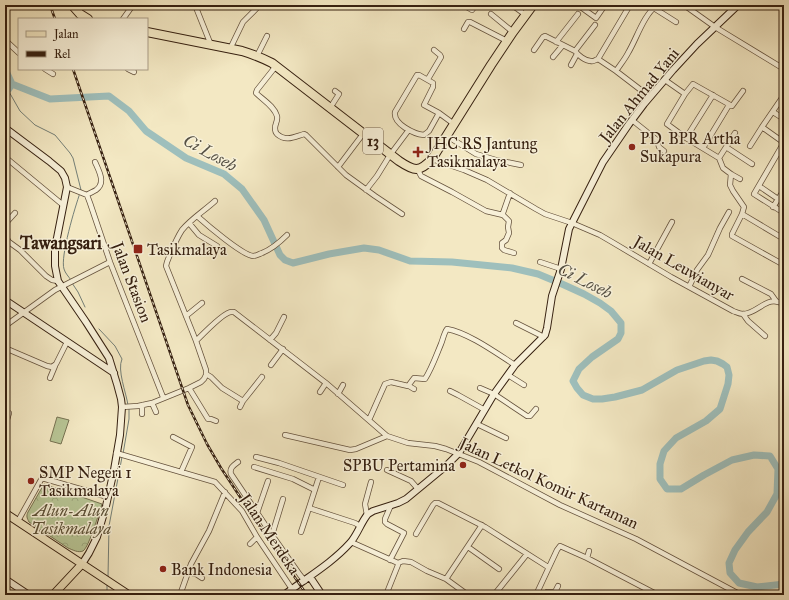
<svg xmlns="http://www.w3.org/2000/svg" width="789" height="600" font-family="'IM FELL Great Primer',serif">
	<defs>
		<pattern id="forest-crowns" width="20" height="18" patternUnits="userSpaceOnUse"><rect width="20" height="18" fill="#b8c696"/><path d="M2 6a3 3 0 1 1 6 0M12 15a3 3 0 1 1 6 0" fill="none" stroke="#9faa80"/></pattern>
	</defs>
	<rect width="100%" height="100%" fill="#f3e8c3"/>
	<filter id="stains"><feTurbulence type="fractalNoise" baseFrequency=".005" numOctaves="4"/><feColorMatrix values="0 0 0 0 .2 0 0 0 0 .09 0 0 0 0 .02 0 0 0 .5 -.17"/></filter>
	<radialGradient id="worn" r=".72"><stop offset=".6" stop-color="#630" stop-opacity="0"/><stop offset="1" stop-color="#630" stop-opacity=".3"/></radialGradient>
	<path fill="#b8c696" stroke="#777353" d="M57 417 69 420 61 444 50 441Z"/>
	<path fill="url(#forest-crowns)" stroke="#777353" d="M44 484 102 504C99 513 89 547 83 551 78 553 73 550 68 548L29 522C27 518 26 516 28 512Z"/>
	<g fill="none" stroke-linecap="round" stroke-linejoin="round">
		<path stroke="#747f77" stroke-width="1" d="M8 90 20 111 35 125 55 135 70 153 73 158 81 190
			M71 280C69 277 65 273 64 269 60 257 75 207 80 193
			M72 283 78 292 85 307
			M99 329 115 346 122 359C117 370 126 392 128 405
			M123 454 129 419V408
			M108 577 109 526 122 457
			M107 595V584"/>
		<path stroke="#9ebfbc" stroke-width="7" d="M5 69 12 84 50 99 109 96 129 111 146 131 186 158 224 174 242 189 264 220 280 255 285 260 293 263 329 254 364 248 379 250 410 261 452 262 512 268 538 274 562 284 584 294 600 303 611 311 621 323V333L618 339 592 357 579 369 573 381 577 388 583 395 593 399H602L615 397 642 390 677 370 704 361 711 360 717 361 723 364 727 367 729 375 728 384 720 409 706 421 676 438 664 451 660 464V479L667 489H681L704 475 732 460 754 455 770 456 778 469 777 494 767 512 748 532 735 550 729 563 730 573 739 583 757 587 784 584
			M5 90H8L12 84"/>
		<g stroke="#65523d" stroke-width="6">
			<path id="street" d="M195 5 211 45
				M268 5 271 7 274 5
				M463 5 472 10 476 5
				M512 5 526 15
				M578 5 596 18 605 5
				M649 5 676 22
				M684 5 715 27 784 69
				M491 14 513 32
				M123 19 133 5
				M464 29 468 22H470L507 41
				M5 40 19 53
				M556 42 578 14
				M230 49 243 22 260 5
				M534 50 543 37 545 36 575 51C578 55 585 61 591 61 593 62 595 60 598 59
				M575 51 595 25
				M257 56 267 36
				M553 57 563 45
				M598 59 616 71 650 97
				M598 59 630 5
				M571 65 577 54
				M276 66 257 90 256 93C263 100 274 106 277 116 278 121 275 124 275 128 275 131 275 132 277 134 286 142 294 137 304 134L306 135 346 175 375 196 402 214
				M45 69 53 74
				M128 69 134 72
				M616 71C620 65 625 59 628 53 637 38 643 16 657 5
				M417 75H419L433 83V87L424 105 426 106 439 113 429 131 424 135C414 134 393 124 395 112Z
				M428 79 441 57 440 55 434 50
				M665 80 685 94
				M330 108 339 94 335 91
				M773 112 784 119
				M439 113 454 124
				M632 120 657 140 659 147 664 151
				M735 133 719 158 686 138 667 124 685 94 693 84 732 106 743 91
				M447 136 476 154 496 160 521 165
				M686 138 713 95
				M750 146 762 127
				M726 147 752 164
				M703 148 729 105
				M5 157 63 205
				M719 158 723 168 731 174 740 179
				M432 159 464 170 487 180 536 209 545 214 572 223 600 235 612 242 671 277 733 311C736 312 739 314 743 314 758 314 768 293 784 305
				M338 167 363 134
				M418 170 421 176 452 192 486 211 503 215 509 221 508 227 509 233 506 240 502 243V248L504 250 514 253
				M731 174 730 185 733 191 744 207 742 214 732 234V236L784 265
				M759 186 778 199
				M67 187 87 195 90 203 110 262 163 397
				M366 190 377 176 390 155 408 131
				M87 195C89 193 93 192 96 190 106 183 99 171 95 162
				M773 207 784 190
				M784 213 754 194 783 144V142L762 127 784 95
				M742 214 784 239
				M503 215V213L510 193
				M197 216C206 224 242 255 253 256 256 256 259 254 262 253 272 249 279 243 287 235
				M189 223 199 235 217 246
				M5 224 15 213
				M5 236 9 242 20 250 46 276 52 280 58 281
				M540 262 561 269
				M649 264 672 222
				M742 279 771 294 776 301
				M689 287 697 270 708 255 720 228 729 212
				M743 314 748 321 765 336
				M186 316 202 303
				M516 323 544 337
				M5 326 55 290 110 262
				M270 340 276 333 284 317
				M196 341C202 335 224 312 231 312 232 312 233 312 234 312L326 383 387 436 408 443 435 446 446 449 479 462 560 505 636 539 741 595
				M5 348 47 366 52 367 56 364 67 342
				M271 365 283 349
				M206 374 211 377 222 388 243 401 262 377
				M508 375 524 385
				M50 378 55 366
				M409 386 414 389
				M189 388 208 419H211L216 421
				M480 388 494 394 527 416H530L536 409
				M450 391 458 395 485 410
				M320 392 326 383
				M338 394 343 385
				M152 403 156 412
				M142 405V414
				M122 407 138 406 152 403 189 388 201 382 204 379 206 375V370L196 341 166 266 167 262C171 252 176 239 182 230 191 219 204 211 215 201
				M240 407 243 401
				M369 420 385 384 391 382 408 386 414 378 425 379C432 368 436 356 441 344 443 339 444 333 447 329 469 333 496 353 515 365
				M477 424 506 438
				M5 426 9 413
				M285 435 350 450 356 449 387 436
				M173 437 192 447 181 472
				M116 453 215 482 242 511 257 537 292 589
				M256 457 279 463 343 485
				M238 462C234 465 229 468 231 474L272 535
				M254 467 293 479 315 490
				M387 470 411 481 418 489
				M319 477 309 508 355 523 360 526
				M283 499 272 535 300 575 305 581
				M257 513 268 481
				M367 515 365 504 371 482
				M18 521 42 478 108 497
				M301 532 309 508
				M416 534 433 505 435 503H438L485 527 548 567
				M351 542 398 563 403 561 411 562 427 571 446 579 468 595
				M250 544 257 537
				M468 547 499 569
				M587 558 589 551
				M390 560 404 533 387 524 385 522V519L391 505
				M188 572 196 574 202 578
				M446 579 482 525
				M180 595 191 564 209 531 225 492
				M386 595 398 565V563
				M494 595 527 554
				M536 595 557 550 560 546 587 558 658 595
				M545 595 547 592H555L558 586"/>
		</g>
		<g stroke="#362010" stroke-width="8">
			<path id="secondary" d="M5 128 49 161 61 171 65 178 67 187 55 248V266L58 281 86 322 109 358 117 384 121 399 122 407 120 435 114 470 106 506 97 537 89 553 82 564
				M5 300 114 373
				M310 577 322 595
				M5 579 29 595
				M284 595C306 578 331 564 350 543 358 534 361 522 368 514L373 511 398 503 406 499 446 466 459 453 494 394 515 365 545 335 547 328 552 296 561 269 569 229 603 162 629 124 644 104 673 70 697 44 738 5"/>
		</g>
		<g stroke="#362010" stroke-width="9">
			<path id="primary" d="M5 513 129 595
				M53 595 82 564"/>
		</g>
		<g stroke="#362010" stroke-width="10">
			<path id="highway" d="M72 5 80 14 88 19
				M147 32 242 51C252 54 262 58 272 63L399 161C414 171 419 173 432 159L491 65 513 32 533 5"/>
		</g>
		<use href="#street" stroke="#f7f0d8" stroke-width="4.5"/>
		<use href="#secondary" stroke="#f7f0d8" stroke-width="6"/>
		<use href="#primary" stroke="#f3e8c3" stroke-width="7"/>
		<use href="#highway" stroke="#f3e8c3" stroke-width="8"/>
		<g stroke="#362010" stroke-width="2.5">
			<path id="rail" d="M50 5 55 19
				M73 69 188 405 207 444 221 468 252 515 307 595"/>
		</g>
		<use href="#rail" stroke="#f7f0d8" stroke-width="1" stroke-dasharray="3" stroke-linecap="butt"/>
	</g>
	<g fill="#8f2418" stroke="#f7f0d8" stroke-width="1.5">
		<circle cx="632" cy="147" r="4"/>
		<path d="M416 146h4v4h4v4h-4v4h-4v-4h-4v-4h4z"/>
		<rect x="133" y="244" width="10" height="10" rx="2"/>
		<circle cx="463" cy="465" r="4"/>
		<circle cx="31" cy="481" r="4"/>
		<circle cx="163" cy="569" r="4"/>
	</g>
	<g text-anchor="middle" dominant-baseline="central" stroke-width="3" stroke-linejoin="round" paint-order="stroke">
		<rect fill="#f7f0d8" stroke="#705e4c" stroke-width="1" x="363" y="128" width="20" height="26" rx="3"/>
		<g font-size="15" font-weight="bold" fill="#362010">
			<text x="373" y="141">13</text>
		</g>
		<g font-size="16" fill="#362010" stroke="#f7f0d8">
			<text transform="translate(639 95) rotate(-51)">Jalan Ahmad Yani</text>
			<text transform="translate(684 268) rotate(30)">Jalan Leuwianyar</text>
			<text transform="translate(132 282) rotate(69)">Jalan Stasion</text>
			<text transform="translate(549 483) rotate(25)">Jalan Letkol Komir Kartaman</text>
			<text transform="translate(270 534) rotate(56)">Jalan Merdeka</text>
		</g>
		<g font-size="16" fill="#362010" stroke="#f7f0d8" text-anchor="start">
			<text x="640" y="138">PD. BPR Artha<tspan x="640" dy="18">Sukapura</tspan></text>
			<text x="427" y="143">JHC RS Jantung<tspan x="427" dy="18">Tasikmalaya</tspan></text>
			<text x="147" y="249">Tasikmalaya</text>
			<text x="455" y="465" text-anchor="end">SPBU Pertamina</text>
			<text x="39" y="472">SMP Negeri 1<tspan x="39" dy="18">Tasikmalaya</tspan></text>
			<text x="171" y="569">Bank Indonesia</text>
		</g>
		<g font-size="16" font-style="italic" fill="#5d5238" stroke="#f7f0d8">
			<text x="71" y="510">Alun-Alun<tspan x="71" dy="18">Tasikmalaya</tspan></text>
		</g>
		<g font-size="17" font-style="italic" fill="#555044" stroke="#f7f0d8">
			<text transform="translate(210 153) rotate(29)">Ci Loseh</text>
			<text transform="translate(585 281) rotate(27)">Ci Loseh</text>
		</g>
		<g font-size="18" font-weight="bold" fill="#362010" stroke="#f7f0d8">
			<text x="61" y="243">Tawangsari</text>
		</g>
	</g>
	<rect width="789" height="600" fill="none" stroke="#f3e8c3" stroke-width="20"/>
	<rect x="6" y="6" width="777" height="588" fill="none" stroke="#362010" stroke-width="2"/>
	<rect x="10" y="10" width="769" height="580" fill="none" stroke="#362010"/>
	<rect x="18" y="18" width="130" height="52" fill="#f7f0d8" stroke="#aa9d88"/>
	<rect x="26" y="31" width="20" height="6" fill="#f3e8c3" stroke="#aa9d88"/>
	<text x="54" y="38" font-size="12" fill="#362010">Jalan</text>
	<rect x="26" y="51" width="20" height="6" fill="#362010" stroke="#aa9d88"/>
	<text x="54" y="58" font-size="12" fill="#362010">Rel</text>
	<rect width="100%" height="100%" filter="url(#stains)"/>
	<rect width="100%" height="100%" fill="url(#worn)"/>
</svg>
